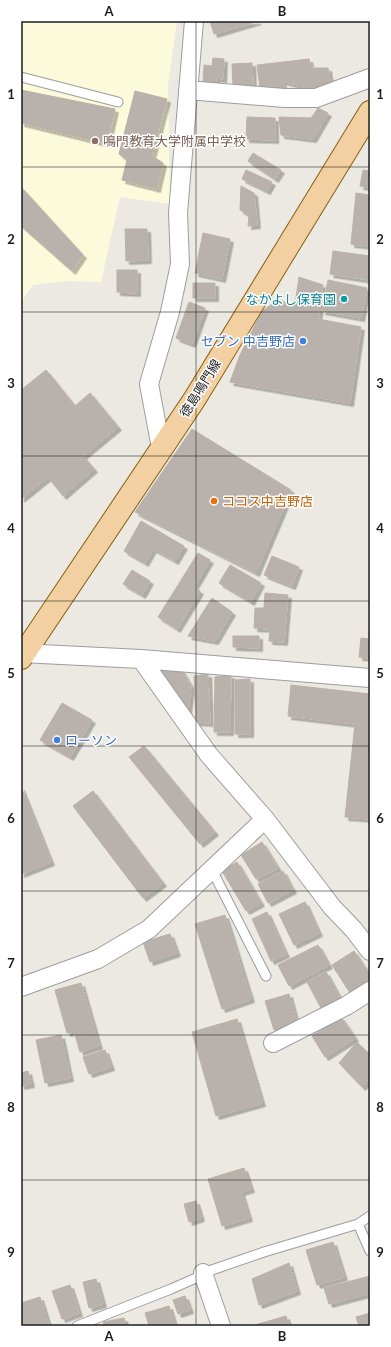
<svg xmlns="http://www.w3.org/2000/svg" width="391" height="1347" font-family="Lato,'Noto Sans JP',sans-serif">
	<defs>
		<filter id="shadow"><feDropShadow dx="3.5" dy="3.5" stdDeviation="0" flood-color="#0004"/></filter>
	</defs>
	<rect width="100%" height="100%" fill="#ece9e2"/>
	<path fill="#fbfbdc" d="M21 21H177L168 85 170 204 120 197 101 282 65 281 33 285 21 302Z"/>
	<path fill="#b9b2ac" stroke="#bcb0a6" filter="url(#shadow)" d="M210 21H258L214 34Z
		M213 58 224 59 223 79 216 78V84L203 83 204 65 212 66Z
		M309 59 311 68H328L331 87 317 90 282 81 285 91 260 88 257 65Z
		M252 63 253 85 233 86 232 64Z
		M21 90 115 109 107 144 21 123Z
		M135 91 167 99 152 156 163 163 157 189 122 180 127 160 119 154Z
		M318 108 328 113 313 139 281 135 279 117 311 118Z
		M247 117 275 118V140L246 139Z
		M253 153 281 170 275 179 248 161Z
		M246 170 272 182 267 191 242 179Z
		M363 170 370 171V188L360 186Z
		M241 186 254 193 257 225 248 226 249 215 240 210Z
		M21 187 83 255 72 271 21 226Z
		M356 193 370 195V246L351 244Z
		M125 229H147L148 260 126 261Z
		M203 233 230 239 222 279 195 273Z
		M333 251 370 256V280L330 274Z
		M117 270H137V293L117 292Z
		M299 277 323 285 318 319 361 327 350 403 230 382 240 355 262 311 278 300 295 305Z
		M328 280 367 288 361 318 322 311Z
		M193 283H215V298H193Z
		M189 302 205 308 192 344 176 338Z
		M46 370 75 406 90 393 118 427 83 456 94 469 63 496 48 477 21 499V390Z
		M192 429 291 490 256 573 135 512Z
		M141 521 184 546 175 561 153 549 145 563 124 551Z
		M198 553 210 560 194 587 200 591 177 629 158 617Z
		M272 556 299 567 292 586 264 575Z
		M230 565 261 583 251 602 219 583Z
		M132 570 150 581 142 595 123 584Z
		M265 593 288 595 284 642 269 641 270 629 254 628 255 608H264Z
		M212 598 232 612 215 641 188 636Z
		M233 636H259V648L233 647Z
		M361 638 370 639V658L359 657Z
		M154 665 179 666 191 686 188 711Z
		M208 674 210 723 196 722 194 676Z
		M231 675 230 732H214L215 677Z
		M250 679V734H235V680Z
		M291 685 370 694V819L345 817 355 724 288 716Z
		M62 703 92 720 70 757 40 740Z
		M144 746 215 832 200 844 129 757Z
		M21 787 51 862 21 874Z
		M93 791 163 883 143 898 73 806Z
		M262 842 278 868 256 879 241 855Z
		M237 862 261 903 246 911 222 871Z
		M283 871 293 890 268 903 258 884Z
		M305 902 319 933 294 945 279 914Z
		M267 912 286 954 271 961 252 919Z
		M225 915 251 999 222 1009 195 924Z
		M170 934 177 953 150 962 143 942Z
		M318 945 329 965 289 986 278 965Z
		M354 951 370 976V984L352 996 332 965Z
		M326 972 340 998 321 1008 307 982Z
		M81 983 99 1046 80 1052 74 1031 67 1033 55 990Z
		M289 994 297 1024 274 1030 265 1001Z
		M341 1017 355 1038 325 1057 312 1036Z
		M237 1019 262 1103 216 1116 192 1032Z
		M61 1035 70 1078 45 1083 36 1040Z
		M357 1042 370 1055V1079L362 1087 339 1063Z
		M105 1050 111 1067 89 1074 83 1057Z
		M28 1071 31 1084 21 1086V1073Z
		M244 1168 251 1189 241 1192 249 1218 222 1226 208 1179Z
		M196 1201 201 1218 189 1222 184 1204Z
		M333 1242 344 1277 317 1285 306 1250Z
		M289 1263 297 1291 259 1305 252 1279Z
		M370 1276V1293L329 1304 324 1288Z
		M96 1279 103 1304 89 1308 83 1282Z
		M70 1285 79 1313 62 1319 52 1291Z
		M185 1296 190 1310 178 1314 173 1300Z
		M40 1297 49 1326H21V1303Z
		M169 1306 175 1326H149L145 1313Z
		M370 1313V1326H359L356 1317Z
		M286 1316 289 1326H251Z
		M124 1318 126 1326H104L103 1322Z"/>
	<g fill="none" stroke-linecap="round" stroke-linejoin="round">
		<g stroke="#9d9d9d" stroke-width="11">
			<path id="service" d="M21 77 118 102
				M212 870 266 976
				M358 1224 370 1251
				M77 1326 171 1289 196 1278 203 1273 264 1252 358 1224 370 1216"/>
		</g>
		<g stroke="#9d9d9d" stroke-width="20">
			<path id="minor" d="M188 90 284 98H316L370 78
				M161 448 149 384 170 312 180 264 178 213 194 21
				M21 653 141 659 370 678
				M141 659 209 755 265 819 332 907 354 930 370 951
				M21 987 98 959 149 929 265 819
				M273 1043 346 1006 370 991
				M203 1273 221 1326"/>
		</g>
		<g stroke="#855f0e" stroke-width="24">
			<path id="primary" d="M21 658 194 400 370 112"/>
		</g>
		<use href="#service" stroke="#fff" stroke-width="9"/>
		<use href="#minor" stroke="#fff" stroke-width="18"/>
		<use href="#primary" stroke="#f2d0a1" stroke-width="22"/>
	</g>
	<path fill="none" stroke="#1c1c1c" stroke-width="1" stroke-opacity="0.55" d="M196 21V1326M21 167H370M21 312H370M21 456H370M21 601H370M21 746H370M21 891H370M21 1035H370M21 1180H370"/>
	<circle fill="#8d6e63" stroke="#fff" stroke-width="1.5" cx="95" cy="141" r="4"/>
	<circle fill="#0f9aa8" stroke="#fff" stroke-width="1.5" cx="344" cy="299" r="4"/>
	<g fill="#3f7fe0" stroke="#fff" stroke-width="1.5">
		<circle cx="303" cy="341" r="4"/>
		<circle cx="57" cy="740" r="4"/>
	</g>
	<circle fill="#e8710a" stroke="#fff" stroke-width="1.5" cx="214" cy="501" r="4"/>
	<g text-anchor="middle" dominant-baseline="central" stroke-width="3" stroke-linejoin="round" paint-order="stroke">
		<g font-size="13" fill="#785e54" stroke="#fff" text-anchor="start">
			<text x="103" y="141">鳴門教育大学附属中学校</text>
		</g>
		<g font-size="13" fill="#0d838f" stroke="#fff" text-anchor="end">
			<text x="336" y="299">なかよし保育園</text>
		</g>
		<g font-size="13" fill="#366cbe" stroke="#fff" text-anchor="end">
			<text x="295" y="341">セブン 中吉野店</text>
			<text x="65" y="740" text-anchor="start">ローソン</text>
		</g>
		<g font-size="13" fill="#1c1c1c" stroke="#fff">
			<text transform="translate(200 388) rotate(-58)">徳島鳴門線</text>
		</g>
		<g font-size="13" fill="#c56008" stroke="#fff" text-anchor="start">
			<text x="222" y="501">ココス中吉野店</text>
		</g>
	</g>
	<rect width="391" height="1347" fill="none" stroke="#ffffff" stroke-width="44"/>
	<rect x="22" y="22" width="347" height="1303" fill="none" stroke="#1c1c1c" stroke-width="1.5"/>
	<g font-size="13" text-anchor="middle" font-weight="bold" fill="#1c1c1c">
		<text x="109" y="16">A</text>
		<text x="282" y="16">B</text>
		<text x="11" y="99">1</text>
		<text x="380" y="99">1</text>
		<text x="11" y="244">2</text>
		<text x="380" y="244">2</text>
		<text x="11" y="388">3</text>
		<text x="380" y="388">3</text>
		<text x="11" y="533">4</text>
		<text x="380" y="533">4</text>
		<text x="11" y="678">5</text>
		<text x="380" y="678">5</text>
		<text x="11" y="823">6</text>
		<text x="380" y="823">6</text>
		<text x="11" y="968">7</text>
		<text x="380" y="968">7</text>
		<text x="11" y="1112">8</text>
		<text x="380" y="1112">8</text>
		<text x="11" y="1257">9</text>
		<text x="380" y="1257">9</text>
		<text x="109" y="1341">A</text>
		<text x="282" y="1341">B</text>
	</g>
</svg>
